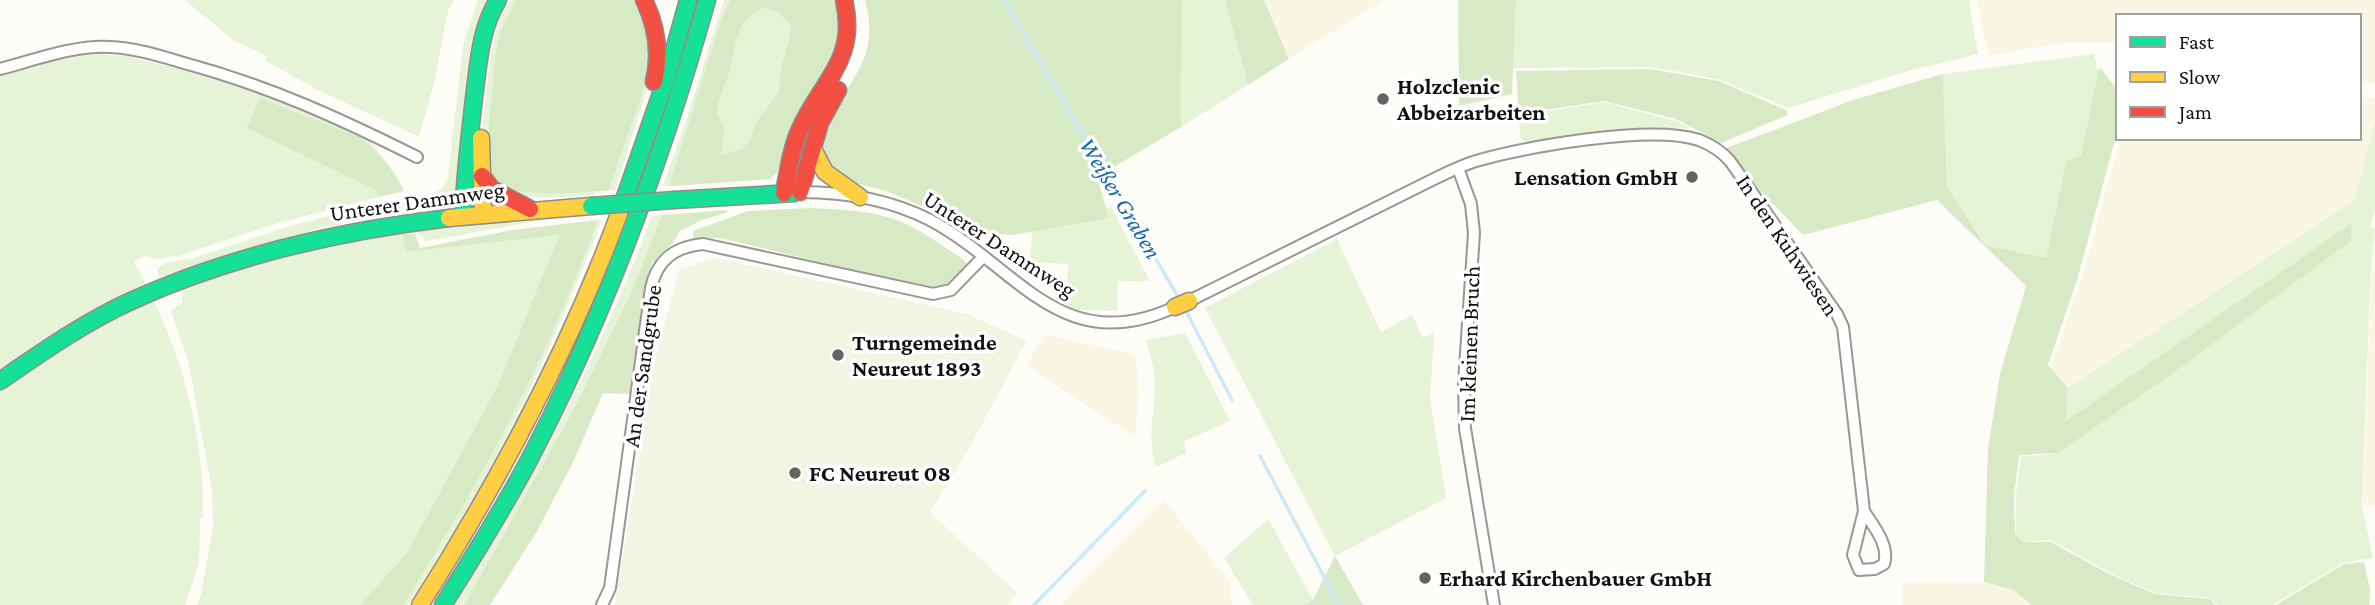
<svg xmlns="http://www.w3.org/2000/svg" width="2375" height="605" font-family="'Crimson Pro',serif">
	<rect width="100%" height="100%" fill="#fdfcf7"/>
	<path fill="#f9f7e4" d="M1264 0H1384L1289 59Z
		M1977 0H2375V83H2359V16H2118V43H2058L1989 56Z
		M2359 96 2375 98V120L2354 201 2068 388 2050 367 2082 277 2121 138H2359Z
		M2375 250V507L2363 505 2371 285Z
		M1044 335 1135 354 1139 384 1135 437 1026 366Z
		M1164 500 1230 582 1232 605H1061Z
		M1984 582 2013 590 2032 605H1903L1902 583Z"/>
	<path fill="#e7f3d7" d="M185 0H454L448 11 434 83 419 137 318 90 266 61 267 56 233 40Z
		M478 0H493L454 200C437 213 413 211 392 214 312 226 236 253 159 277L157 269 165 263 194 258 287 227 343 212 410 199 414 206 415 198 441 190 448 177 463 45Z
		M511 0H517L507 16 499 36 493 78 489 167 499 185 510 190 533 193 595 192V195C572 197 518 202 499 189 494 185 489 179 486 172 477 148 489 55 497 29 500 18 505 8 511 0Z
		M633 0H639L651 77 615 190H609L648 77 640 12Z
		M724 0H730L723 14 670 182 673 186H663L684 127Z
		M1182 0H1225L1248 85 1181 127Z
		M1516 0H1969L1978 54 1908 71 1788 108 1718 79 1650 67 1513 68Z
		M766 8 777 12 791 25C789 48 777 68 779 92L756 122 750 140 742 149 726 155H721L725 130 717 111C719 98 725 86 729 73 736 49 735 16 766 8Z
		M104 54 131 57 251 88 366 136 395 174 402 191 278 223 178 256 158 259 144 256 134 262C177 338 205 428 203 517L200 518 199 563 185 605H0V73L83 55Z
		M2094 54 2098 71 2081 156 2066 161 2046 258 1985 245 1947 187 1943 74Z
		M1604 102 1676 121 1691 128 1608 131 1531 143 1521 140 1518 116Z
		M2375 120V210L2370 227 2375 229 2370 285 2362 506 2373 558 2343 563 2273 605H2218L2211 598 2155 593 2110 573 2051 540 2023 542 2016 533V496L2021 457 2058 453 2165 379 2351 241 2352 224 2065 422 2068 388 2354 201Z
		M1111 207 1150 281H1117V311L1066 310 1068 264 1030 262 1033 222 1074 216Z
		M586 214V216L554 218 433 240 427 241 417 233 402 234 406 252 559 235 499 383 407 553 360 605H197L201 594 213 527 212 490 188 360 171 311 182 303 183 289 251 266 348 243 401 234V231Z
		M662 215 631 293 575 407 464 605H455C484 556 513 507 541 458 584 380 621 299 652 216Z
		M598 220H602C565 315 523 411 472 501 452 536 429 570 408 605H403C480 483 549 356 598 220Z
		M1337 239 1381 332 1412 315 1423 338 1434 333 1430 400 1446 498 1335 556 1205 308Z
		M1185 333 1230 421 1184 441 1186 453 1156 467C1145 433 1158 406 1154 373 1153 362 1149 351 1146 340Z
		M1268 519 1313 600 1304 605H1253L1224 558Z"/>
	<path fill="#d8eac5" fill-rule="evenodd" d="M517 0H633L648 32V77L609 190C589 193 518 197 502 186 497 183 492 174 490 168 485 153 494 51 500 33 504 21 510 11 517 0Z
		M730 0H833L840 17 841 34 776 174 770 179 673 186 670 182 723 14ZM766 8 777 12 791 25C789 48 777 69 779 92L756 122 750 140 742 149 721 155 725 130 717 111C719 98 725 86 729 73 736 49 735 16 766 8Z
		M865 0H1182L1181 127 1097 177 1109 218 1013 235 986 233 968 231 931 210 886 191 839 179C832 169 824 159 823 146 822 140 827 131 829 125 848 75 881 62 865 0Z
		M1225 0H1264L1289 59 1248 85Z
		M1458 0H1516L1512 94 1459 106Z
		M2101 68 2118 91V129L2077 280 2048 365 2068 388 2066 421 2352 223 2351 241 2165 379 2058 453 2019 455 2014 496 2015 533 2023 542H2051L2109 574 2155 594 2210 599 2216 605H2032L2013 590 1984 582 1988 448 2000 374 2026 286 1937 200 1803 235 1721 150 1853 100 1943 74 1947 187 1985 245 2046 258 2066 161 2081 156 2098 71Z
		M1650 69 1719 81 1786 110 1788 115 1721 143 1676 119 1604 101 1519 114 1516 71Z
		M260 98 361 138C379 152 395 171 404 191L378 197 376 190 247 128Z
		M810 208C845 210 881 210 912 227 930 236 946 249 963 259L968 266 949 284 935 290 721 238 693 239V231L748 211Z
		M727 210 728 211 725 213 702 220 680 231 673 243 652 263 647 278 631 394 603 393 573 462 536 533 490 605H464L575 407 631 293 662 215Z
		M598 220C549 356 480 484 403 605H360L407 553 499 383 559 235 406 252 402 234H415L420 248 512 230Z
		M1335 556 1363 605H1304L1313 600Z
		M2364 562 2370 589 2369 605H2276L2344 564Z"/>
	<path fill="#f0f6e1" d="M716 258 967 314 1027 341 963 459 930 512 1018 594 1007 605H615L653 369 679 269Z"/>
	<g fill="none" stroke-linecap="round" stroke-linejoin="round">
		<path stroke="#cde8f7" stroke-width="3.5" d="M1004 0 1180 300
			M1184 307 1232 400
			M1260 456 1339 605
			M1034 605 1145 491"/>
		<g stroke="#979795" stroke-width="14">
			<path id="street" d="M0 69C35 60 74 45 110 47 135 48 160 56 184 63 269 86 339 118 417 157
				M1458 168 1471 204 1474 233 1464 383 1465 428 1494 605
				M800 192C845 192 889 199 930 220 1017 266 1061 360 1175 307
				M1189 301 1436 178C1449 172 1462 165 1476 161 1526 147 1650 124 1699 140 1712 145 1721 151 1730 161L1837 314 1843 327 1864 511 1853 555 1859 570 1875 569 1884 564C1890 545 1873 526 1864 511
				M602 605 610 588 651 288C657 260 674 247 703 244L933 294 951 290 983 257"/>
		</g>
		<g stroke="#8e8d8b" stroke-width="19">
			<path id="fast" d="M674 200 794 193
				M619 214 666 79 688 0
				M463 216C465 174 470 132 475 90 479 59 481 28 498 0
				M0 381C42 352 85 322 131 301 232 255 339 231 449 218
				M443 605C472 559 501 512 527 464 605 316 662 160 707 0"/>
		</g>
		<g stroke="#8e8d8b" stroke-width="19">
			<path id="slow" d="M481 138 483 214
				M813 149 825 172 860 197
				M449 218 591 206
				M1175 307 1189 301
				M420 605C499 481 568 352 619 214"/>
		</g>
		<g stroke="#8e8d8b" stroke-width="19">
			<path id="jam" d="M644 0C657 27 661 53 654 82
				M482 176 492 189 530 209
				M800 192 820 123 838 90
				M784 193C788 172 791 149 800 129 822 80 858 60 844 0"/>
		</g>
		<use href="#street" stroke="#fffffe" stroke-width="10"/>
		<use href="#fast" stroke="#16e098" stroke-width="16"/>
		<use href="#slow" stroke="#ffcf43" stroke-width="16"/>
		<use href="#jam" stroke="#f24e42" stroke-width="16"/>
		<g stroke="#8e8d8b" stroke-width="19" stroke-linecap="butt">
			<path id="fast-bridge" d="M591 206 674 200"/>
		</g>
		<use href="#fast-bridge" stroke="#16e098" stroke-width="16"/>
	</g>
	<g fill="#646362" stroke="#fff" stroke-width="2.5">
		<circle cx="1383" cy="99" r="7"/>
		<circle cx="1692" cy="177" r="7"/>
		<circle cx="838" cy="355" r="7"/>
		<circle cx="795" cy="473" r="7"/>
		<circle cx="1425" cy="578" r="7"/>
	</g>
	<g text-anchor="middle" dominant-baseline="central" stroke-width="7" stroke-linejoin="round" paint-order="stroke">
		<g font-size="23" font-weight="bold" fill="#111" stroke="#fff" text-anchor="start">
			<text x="1397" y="86">Holzclenic<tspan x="1397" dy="26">Abbeizarbeiten</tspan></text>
			<text x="1678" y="177" text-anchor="end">Lensation GmbH</text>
			<text x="852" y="342">Turngemeinde<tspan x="852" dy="26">Neureut 1893</tspan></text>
			<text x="809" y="473">FC Neureut 08</text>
			<text x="1439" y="578">Erhard Kirchenbauer GmbH</text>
		</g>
		<g font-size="23" fill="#111" stroke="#fff">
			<text transform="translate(417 201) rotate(-8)">Unterer Dammweg</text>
			<text transform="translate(1000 244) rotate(33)">Unterer Dammweg</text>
			<text transform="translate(1788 245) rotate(56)">In den Kuhwiesen</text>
			<text transform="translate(1469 344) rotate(-88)">Im kleinen Bruch</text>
			<text transform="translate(642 366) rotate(-82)">An der Sandgrube</text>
		</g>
		<g font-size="24" font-style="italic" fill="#1768a6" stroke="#fff">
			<text transform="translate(1121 198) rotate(59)">Weißer Graben</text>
		</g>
	</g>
	<rect x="2116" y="14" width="245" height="126" fill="#ffffff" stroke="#a0a0a0" stroke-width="2"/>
	<rect x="2130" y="37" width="35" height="10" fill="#16e098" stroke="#a0a0a0" stroke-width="2"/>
	<text x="2179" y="49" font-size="21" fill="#111111">Fast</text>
	<rect x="2130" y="72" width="35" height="10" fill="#ffcf43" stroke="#a0a0a0" stroke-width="2"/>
	<text x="2179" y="84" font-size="21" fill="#111111">Slow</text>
	<rect x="2130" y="107" width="35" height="10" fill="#f24e42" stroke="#a0a0a0" stroke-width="2"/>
	<text x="2179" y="119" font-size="21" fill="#111111">Jam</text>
</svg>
